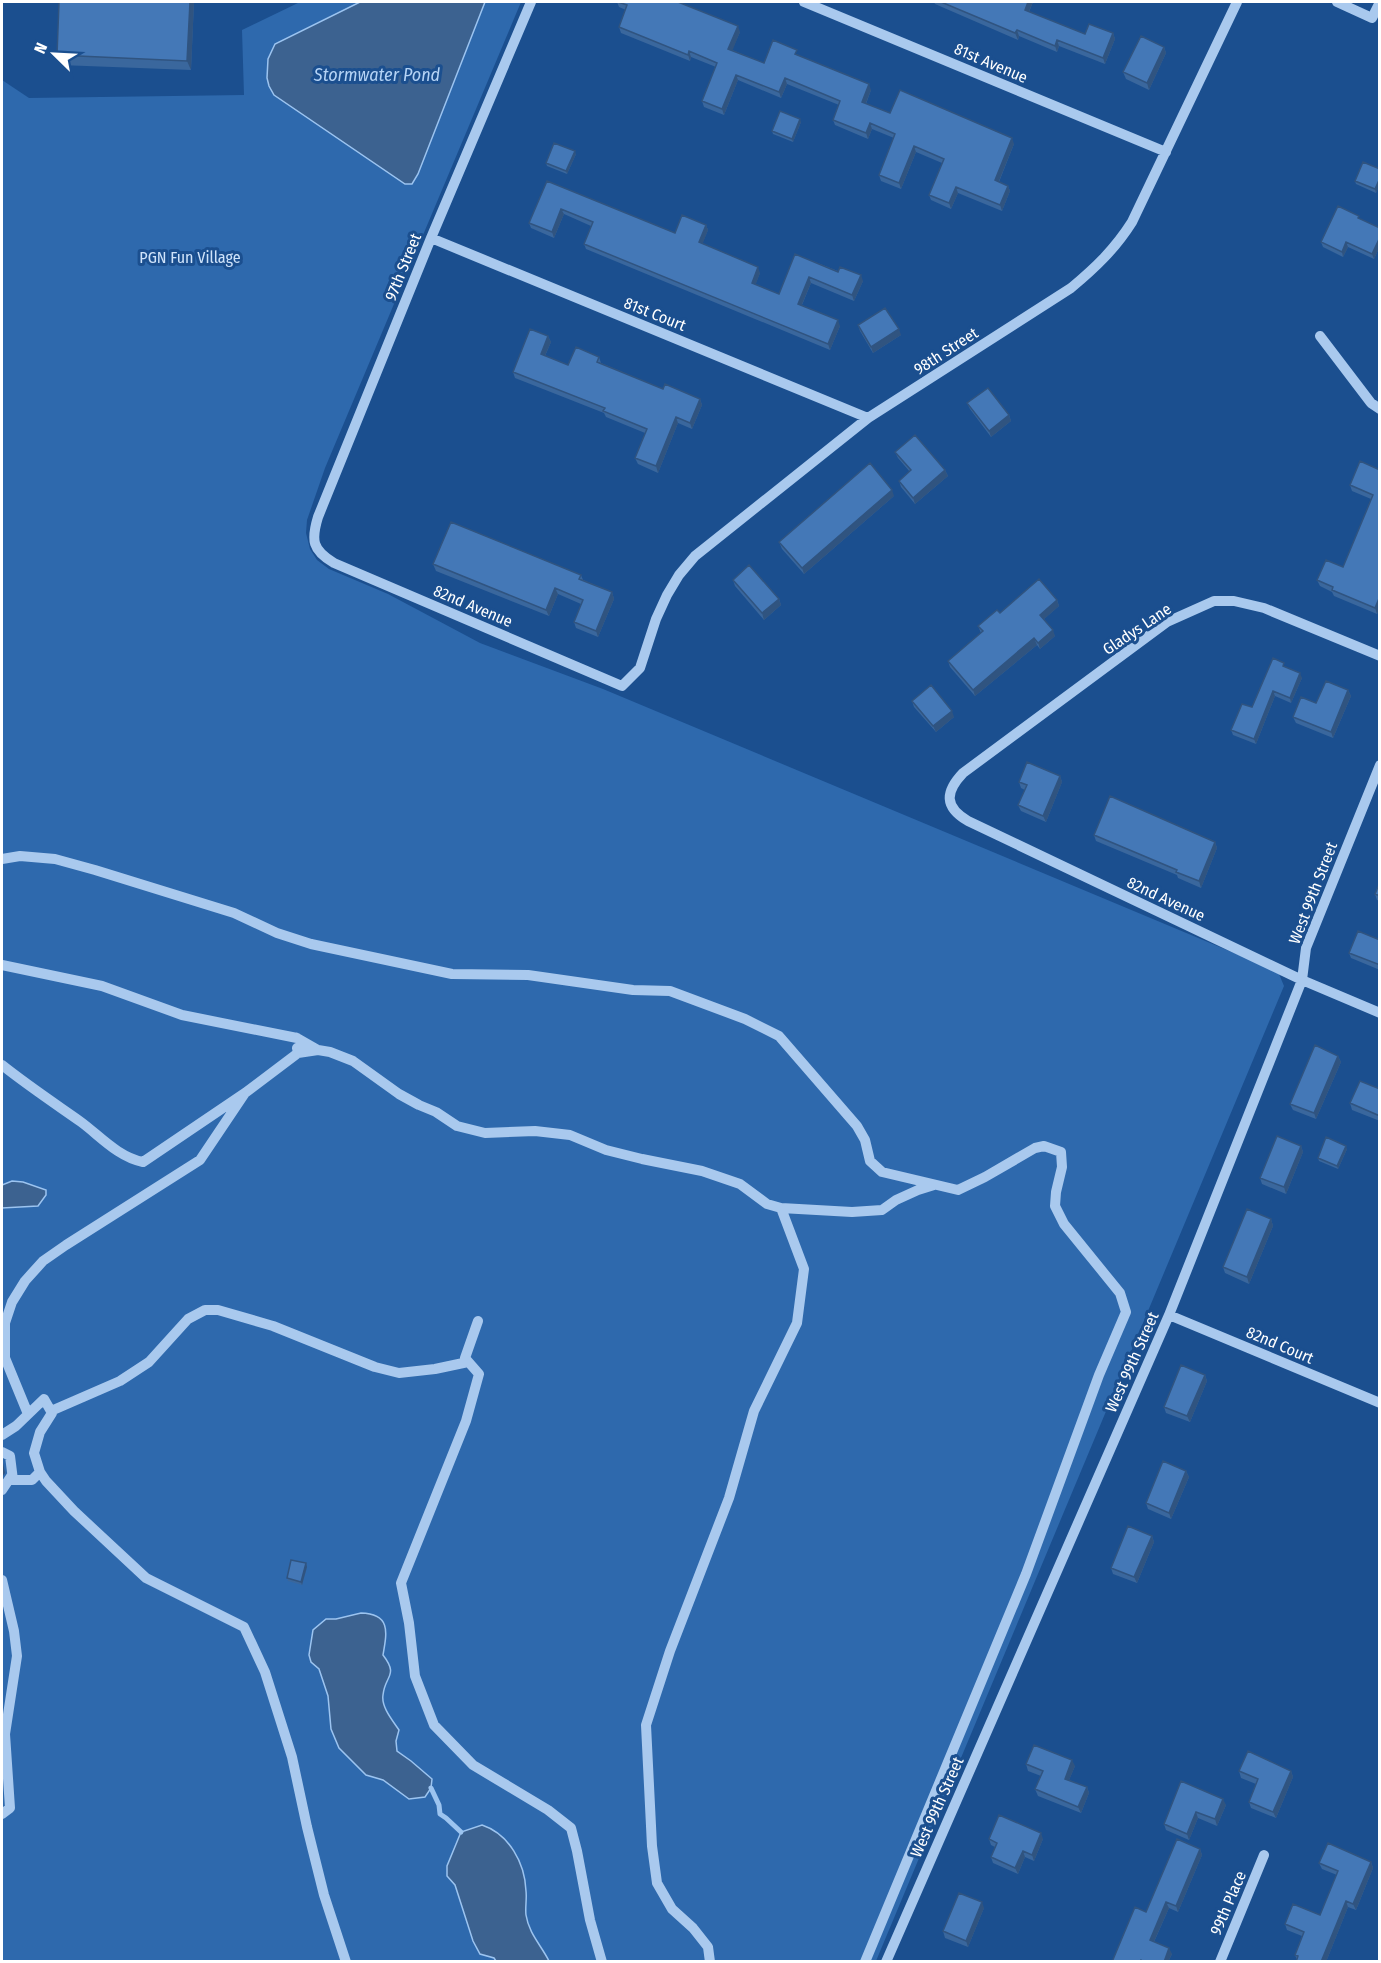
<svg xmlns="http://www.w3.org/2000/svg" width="1381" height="1963" font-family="'Fira Sans Condensed',sans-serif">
	<rect width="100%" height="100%" fill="#1b4f8f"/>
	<path fill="#2e69ad" d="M300 2H521L325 468 307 520 306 533 310 549 317 560 329 569 388 594 480 643 603 689 1258 963 1279 974 1284 986 876 1961H2V80L29 98 244 95 242 30Z"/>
	<path fill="#3c6290" stroke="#9cc4f0" stroke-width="1.5" d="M360 2H485L418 174 412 184H405L274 95 269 86 267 78 268 59 275 44Z
		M12 1181 23 1182 46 1190V1195L38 1206 2 1208V1185Z
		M361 1613C391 1614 387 1632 383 1655 399 1676 385 1675 383 1695 381 1707 393 1721 399 1730L396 1741 397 1751 411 1761 432 1779 431 1788 425 1797 409 1799 383 1780 366 1775 339 1748 331 1729 328 1696 319 1669 311 1662 309 1655 313 1630 326 1619H336Z
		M482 1825C509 1834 525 1863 526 1891 527 1899 525 1908 526 1915 529 1934 541 1945 549 1961H496L494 1958 480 1954 473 1941 455 1885 447 1876V1866L461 1832Z"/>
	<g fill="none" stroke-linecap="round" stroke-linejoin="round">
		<path stroke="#9cc4f0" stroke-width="5" d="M431 1788 439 1805 440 1814 446 1818 461 1832"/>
		<path stroke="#a9c9ee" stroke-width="10" d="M531 2 431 238 318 517C311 540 312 550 334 563L622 686 640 668 656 619 667 595 679 575 695 556 868 418 1071 288C1095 268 1115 249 1132 222L1237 2
			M804 2 1166 152
			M1337 2 1372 18 1380 2
			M431 238 868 418
			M1320 336 1371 403 1380 409
			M1380 656 1264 608 1234 601H1214L1167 622 963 773C945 792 944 807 968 821L1302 980 1380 1013
			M2 859 20 856 55 859 95 870 234 913 277 933 311 944 452 974 528 975 633 990 670 991 745 1019 779 1036 857 1126 865 1140 870 1161 882 1172 958 1190 985 1177 1035 1148 1044 1146 1061 1152 1062 1167 1056 1192 1055 1206 1064 1224 1120 1293 1126 1312 1099 1375 1026 1574 865 1962
			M2 965 102 986 182 1015 297 1038
			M318 1050 330 1052 353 1061 399 1094 419 1105 436 1112 457 1126 485 1133 535 1131 570 1135 606 1150 642 1159 702 1171 740 1184 767 1204 781 1208 852 1212 882 1210 896 1200 918 1190 934 1185
			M2 1065C27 1085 54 1103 81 1122 100 1136 118 1157 143 1162L245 1093 298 1053 297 1048 308 1047 297 1038 318 1050 298 1053
			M1169 1315 1380 1403
			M478 1321 465 1358 479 1374 466 1421 401 1583 409 1623 415 1676 434 1725 473 1765 548 1810 571 1828 577 1851 590 1920 602 1962
			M51 1411 120 1381 149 1362 188 1319 205 1310H218L273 1326 375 1367 399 1373 435 1369 468 1362
			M28 1414 5 1358V1323L12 1302 25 1281 43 1261 66 1245 200 1160 245 1093
			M2 1435 16 1426 44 1399 52 1413 40 1432 34 1453 40 1472 32 1480H13L10 1456 2 1452
			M40 1472 46 1481 74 1511 146 1578 244 1627 265 1672 292 1757 307 1827 324 1895 346 1962
			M2 1490 12 1475
			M2 1580 14 1631 17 1656 5 1734 10 1808 2 1814
			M710 1962 708 1947 693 1928 672 1909 657 1883 652 1846 646 1725 670 1651 729 1498 754 1411 797 1323 804 1269 781 1208
			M886 1962 1169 1315 1302 980 1306 948 1380 765
			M1220 1962 1264 1855"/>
	</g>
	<path fill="#3a679d" d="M194 2 191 70 60 65 57 55Z
		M617 2H678L740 32 732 50 764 63 799 56 871 90 866 104 890 113 1014 144 999 182 1008 186 1010 191 1002 211 958 193 951 209 931 200 929 195 942 163 916 152 901 189 881 181 879 175 894 138 872 129 868 139 835 125 833 120 839 105 787 84 781 98 738 80 724 115 704 107 702 101 716 67 691 57 690 61 621 33 619 27 626 10 619 7Z
		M934 2H1033L1029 12 1085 34 1113 33 1115 39 1105 64 1059 46 1057 52 1019 36 1018 40 935 4Z
		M1164 47 1166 53 1149 90 1126 79 1123 72Z
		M801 122 793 142 773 134 772 131Z
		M576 154 567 174 547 166 546 163Z
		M1380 169V184L1376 193 1356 184 1355 181Z
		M547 181 675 233 706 225 708 230 702 244 760 273 755 285 779 294 795 254 863 281 854 301 811 283 802 305 840 326 830 350 586 249 584 244 591 226 564 214 554 238 531 228 529 223Z
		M1360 219 1380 228V246L1374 259 1348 247 1343 257 1323 247 1321 242Z
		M858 325 901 335 873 353 860 331Z
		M548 336 551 342 545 356 568 365 599 357 601 363 663 389 700 399 702 405 692 429 678 423 658 473 638 464 635 458 645 433 606 417 604 413 515 378 513 372Z
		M967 403 1009 415 1011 421 991 437 970 409Z
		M895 452 945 470 948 476 915 504 901 487 899 481 910 472 898 458Z
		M1380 470V608L1377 614 1334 596 1332 592 1320 586 1317 580 1343 567 1371 499 1352 491 1350 485Z
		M894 496 804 574 782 549 779 542Z
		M433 564 581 575 583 580 612 592 614 599 598 637 576 628 574 622 581 604 558 594 549 616 436 571Z
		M733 580 779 599 781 605 764 620 735 586Z
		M1057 600 1059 606 1044 619 1055 636 1040 649 1037 645 975 696 950 667 948 661 981 633 978 626 1000 613Z
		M1286 667 1302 678 1291 703 1275 696 1256 744 1233 735 1231 730 1252 707Z
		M1348 690 1351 696 1333 738 1296 723 1293 717 1316 703Z
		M912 701 954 717 936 732 914 707Z
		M1060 776 1062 782 1046 822 1021 811 1018 805 1025 790 1021 788 1019 782Z
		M1094 835 1215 842 1217 848 1201 888 1178 878 1177 875 1096 841Z
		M1380 882V901L1377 900 1375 894Z
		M1380 940V970L1351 958 1349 953Z
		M1338 1056 1341 1062 1316 1119 1293 1110 1290 1104Z
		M1380 1089V1121L1352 1110 1350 1103Z
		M1301 1146 1303 1152 1286 1194 1262 1184 1260 1178Z
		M1347 1149 1338 1169 1319 1161 1318 1158Z
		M1271 1219 1273 1226 1249 1284 1225 1273 1223 1267Z
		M1205 1375 1207 1381 1190 1422 1166 1413 1164 1407Z
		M1186 1471 1189 1477 1171 1519 1148 1509 1146 1503Z
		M1152 1536 1154 1542 1137 1583 1113 1574 1111 1568Z
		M306 1563 307 1567 302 1585 288 1581 287 1578Z
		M1026 1764 1075 1766 1069 1780 1087 1787 1089 1793 1081 1813 1038 1796 1035 1789 1041 1776 1028 1771Z
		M1239 1771H1291L1293 1777 1276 1818 1251 1808 1249 1802 1256 1784 1241 1778Z
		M1181 1781 1226 1805 1217 1826 1198 1818 1189 1840 1166 1830 1164 1824Z
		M989 1839H1043L1034 1861 1025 1857 1018 1874 993 1863 991 1857 995 1847 991 1845Z
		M1200 1849 1202 1855 1178 1912 1169 1908 1154 1942 1172 1954 1168 1962H1112L1146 1912Z
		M1371 1862 1373 1868 1356 1910 1348 1907 1326 1962H1296L1297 1960 1295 1955 1302 1936 1287 1930 1285 1924 1320 1915 1337 1875 1322 1869 1319 1863Z
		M984 1908 968 1947 945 1938 943 1931Z"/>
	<path fill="#305480" d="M190 2H194L191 70 187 61Z
		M1028 2H1033L1027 16 1025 10Z
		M738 26 740 32 731 54 728 49Z
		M1017 30 1019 36 1018 40 1015 33Z
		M1113 33 1115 39 1105 64 1103 58Z
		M1057 40 1059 46 1057 52 1055 46Z
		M1164 47 1166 53 1149 90 1147 83Z
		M689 51 691 57 690 61 688 55Z
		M736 75 738 80 724 115 722 109Z
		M785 78 787 84 781 98 779 92Z
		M869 84 871 90 864 108 862 102Z
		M800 119 801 122 793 142 792 139Z
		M870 123 872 129 868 139 866 133Z
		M1012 138 1014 144 997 186 995 180Z
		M914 146 916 152 901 189 899 183Z
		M575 151 576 154 567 174 566 171Z
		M1380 178V184L1376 193 1375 189Z
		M1008 186 1010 191 1002 211 1000 205Z
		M956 187 958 193 951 209 949 203Z
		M561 209 564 214 554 238 552 232Z
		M706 225 708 230 701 248 699 242Z
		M1380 237V246L1374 259 1372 254Z
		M1346 242 1348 247 1343 257 1342 252Z
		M758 267 760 273 754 289 752 283Z
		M861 275 863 281 854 301 852 295Z
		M809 277 811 283 800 309 798 304Z
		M838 320 840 326 830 350 828 344Z
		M899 329 901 335 873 353 871 347Z
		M548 336 551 342 543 360 541 354Z
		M700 399 702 405 692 429 690 423Z
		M1009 415 1011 421 991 437 989 431Z
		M676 417 678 423 658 473 656 466Z
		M945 470 948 476 915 504 913 498Z
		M892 490 894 496 804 574 802 568Z
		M555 588 558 594 549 616 546 610Z
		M612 592 614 599 598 637 596 631Z
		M1380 596V608L1377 614 1375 608Z
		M779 599 781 605 764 620 762 613Z
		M1057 600 1059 606 1042 621 1040 615Z
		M1053 630 1055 636 1040 649 1038 643Z
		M1034 638 1037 645 975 696 973 690Z
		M1300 673 1302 678 1291 703 1290 698Z
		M1348 690 1351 696 1333 738 1331 732Z
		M1273 691 1275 696 1256 744 1254 739Z
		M952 711 954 717 936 732 933 726Z
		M1060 776 1062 782 1046 822 1043 816Z
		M1215 842 1217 848 1201 888 1199 881Z
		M1338 1056 1341 1062 1316 1119 1314 1113Z
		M1301 1146 1303 1152 1286 1194 1284 1187Z
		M1346 1146 1347 1149 1338 1169 1337 1166Z
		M1271 1219 1273 1226 1249 1284 1247 1277Z
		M1205 1375 1207 1381 1190 1422 1187 1416Z
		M2 1458 5 1473 2 1477Z
		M1186 1471 1189 1477 1171 1519 1169 1513Z
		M1152 1536 1154 1542 1137 1583 1134 1577Z
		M306 1563 307 1567 302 1585 301 1582Z
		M1072 1760 1075 1766 1067 1785 1065 1779Z
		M1291 1771 1293 1777 1276 1818 1273 1812Z
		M1087 1787 1089 1793 1081 1813 1078 1807Z
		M1223 1799 1226 1805 1217 1826 1215 1819Z
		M1196 1812 1198 1818 1189 1840 1187 1834Z
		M1041 1833 1043 1839 1034 1861 1032 1855Z
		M1200 1849 1202 1855 1178 1912 1176 1906Z
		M1023 1851 1025 1857 1018 1874 1015 1868Z
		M1371 1862 1373 1868 1356 1910 1353 1904Z
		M1346 1901 1348 1907 1326 1962H1321Z
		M982 1902 984 1908 968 1947 966 1941Z
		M1166 1902 1169 1908 1152 1946 1150 1940Z
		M1169 1948 1172 1954 1168 1962H1164Z"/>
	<path fill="#4478b7" stroke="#305480" stroke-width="1.5" d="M59 2H190L187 61 57 55Z
		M618 2H678L738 26 728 49 764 63 773 40 797 50 795 54 869 84 862 102 890 113 900 90 1012 138 995 180 1008 186 1000 205 956 187 949 203 929 195 944 159 914 146 899 183 879 175 895 134 870 123 866 133 833 120 840 101 785 78 779 92 736 75 722 109 702 101 717 63 689 51 688 55 619 27 627 5Z
		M941 2H1028L1025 10 1085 34 1089 24 1113 33 1103 58 1057 40 1055 46 1017 30 1015 33Z
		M1141 36 1164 47 1147 83 1123 72Z
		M780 111 800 119 792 139 772 131Z
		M554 143 575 151 566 171 546 163Z
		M1363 162 1380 169V178L1375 189 1355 181Z
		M547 181 675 233 682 215 706 225 699 242 758 267 752 283 779 294 795 254 838 272 840 267 861 275 852 295 809 277 798 304 838 320 828 344 584 244 593 222 561 209 552 232 529 223Z
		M1338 206 1359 216 1358 218 1380 228V237L1372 254 1346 242 1342 252 1321 242Z
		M885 308 899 329 871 347 858 325Z
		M530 329 548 336 541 354 568 365 576 347 599 357 597 362 663 389 665 384 700 399 690 423 676 417 656 466 635 458 647 429 603 411 605 408 513 372Z
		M988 388 1009 415 989 431 967 403Z
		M915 435 945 470 913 498 899 481 911 470 895 452Z
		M1360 461 1380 470V596L1375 608 1332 590 1333 587 1317 580 1326 560 1343 567 1373 495 1350 485Z
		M870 463 892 490 802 568 779 542Z
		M451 522 581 575 579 579 612 592 596 631 574 622 583 600 555 588 546 610 433 564Z
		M749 565 779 599 762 613 733 580Z
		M1039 579 1057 600 1040 615 1053 630 1038 643 1034 638 973 690 948 661 983 631 978 626 997 610 1000 613Z
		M1273 658 1284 663 1283 666 1300 673 1290 698 1273 691 1254 739 1231 730 1242 704 1252 707Z
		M1326 681 1348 690 1331 732 1293 717 1301 697 1316 703Z
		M931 685 952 711 933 726 912 701Z
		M1027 762 1060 776 1043 816 1018 805 1027 785 1019 782Z
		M1110 796 1215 842 1199 881 1176 872 1177 870 1094 835Z
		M1380 882V896L1375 894Z
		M1358 931 1380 940V965L1349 953Z
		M1315 1045 1338 1056 1314 1113 1290 1104Z
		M1360 1081 1380 1089V1116L1350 1103Z
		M1277 1136 1301 1146 1284 1187 1260 1178Z
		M1326 1137 1346 1146 1337 1166 1318 1158Z
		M1247 1209 1271 1219 1247 1277 1223 1267Z
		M1181 1365 1205 1375 1187 1416 1164 1407Z
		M1163 1461 1186 1471 1169 1513 1146 1503Z
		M1128 1526 1152 1536 1134 1577 1111 1568Z
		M291 1560 306 1563 301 1582 287 1578Z
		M1034 1745 1072 1760 1065 1779 1087 1787 1078 1807 1035 1789 1043 1771 1026 1764Z
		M1248 1751 1291 1771 1273 1812 1249 1802 1258 1779 1239 1771Z
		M1181 1781 1223 1799 1215 1819 1196 1812 1187 1834 1164 1824Z
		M999 1815 1041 1833 1032 1855 1023 1851 1015 1868 991 1857 997 1843 989 1839Z
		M1177 1839 1200 1849 1176 1906 1166 1902 1150 1940 1169 1948 1164 1962H1144L1141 1960 1140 1962H1112L1135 1907 1146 1912Z
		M1328 1843 1371 1862 1353 1904 1346 1901 1321 1962H1296L1298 1956 1295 1955 1304 1932 1285 1924 1293 1904 1320 1915 1338 1871 1319 1863Z
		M959 1893 982 1902 966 1941 943 1931Z"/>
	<g text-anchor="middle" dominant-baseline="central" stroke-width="6" stroke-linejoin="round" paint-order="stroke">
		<g font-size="16" fill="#fff" stroke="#1b4f8f">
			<text transform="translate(991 63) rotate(23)">81st Avenue</text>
			<text transform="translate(403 267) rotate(-68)">97th Street</text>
			<text transform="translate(655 314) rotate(22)">81st Court</text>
			<text transform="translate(946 351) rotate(-33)">98th Street</text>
			<text transform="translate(473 606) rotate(23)">82nd Avenue</text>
			<text transform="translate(1137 629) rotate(-34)">Gladys Lane</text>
			<text transform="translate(1313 893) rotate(-69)">West 99th Street</text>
			<text transform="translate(1166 899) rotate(25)">82nd Avenue</text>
			<text transform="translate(1280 1345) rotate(23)">82nd Court</text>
			<text transform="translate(1132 1362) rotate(-66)">West 99th Street</text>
			<text transform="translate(937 1807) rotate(-66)">West 99th Street</text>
			<text transform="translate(1228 1903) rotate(-67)">99th Place</text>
		</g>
		<g font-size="16" fill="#cfe3fa" stroke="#1b4f8f">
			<text x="190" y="257">PGN Fun Village</text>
		</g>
		<g font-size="18" font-style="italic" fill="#b5d3f5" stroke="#1b4f8f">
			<text x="377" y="75">Stormwater Pond</text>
		</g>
	</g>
	<rect width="1381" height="1963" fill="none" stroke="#ffffff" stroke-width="6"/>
	<g transform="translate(54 54) rotate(294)" stroke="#1b4f8f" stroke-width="4.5" paint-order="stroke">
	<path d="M0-4.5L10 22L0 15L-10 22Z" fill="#ffffff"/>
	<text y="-9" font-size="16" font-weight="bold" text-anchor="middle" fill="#ffffff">N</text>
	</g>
</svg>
